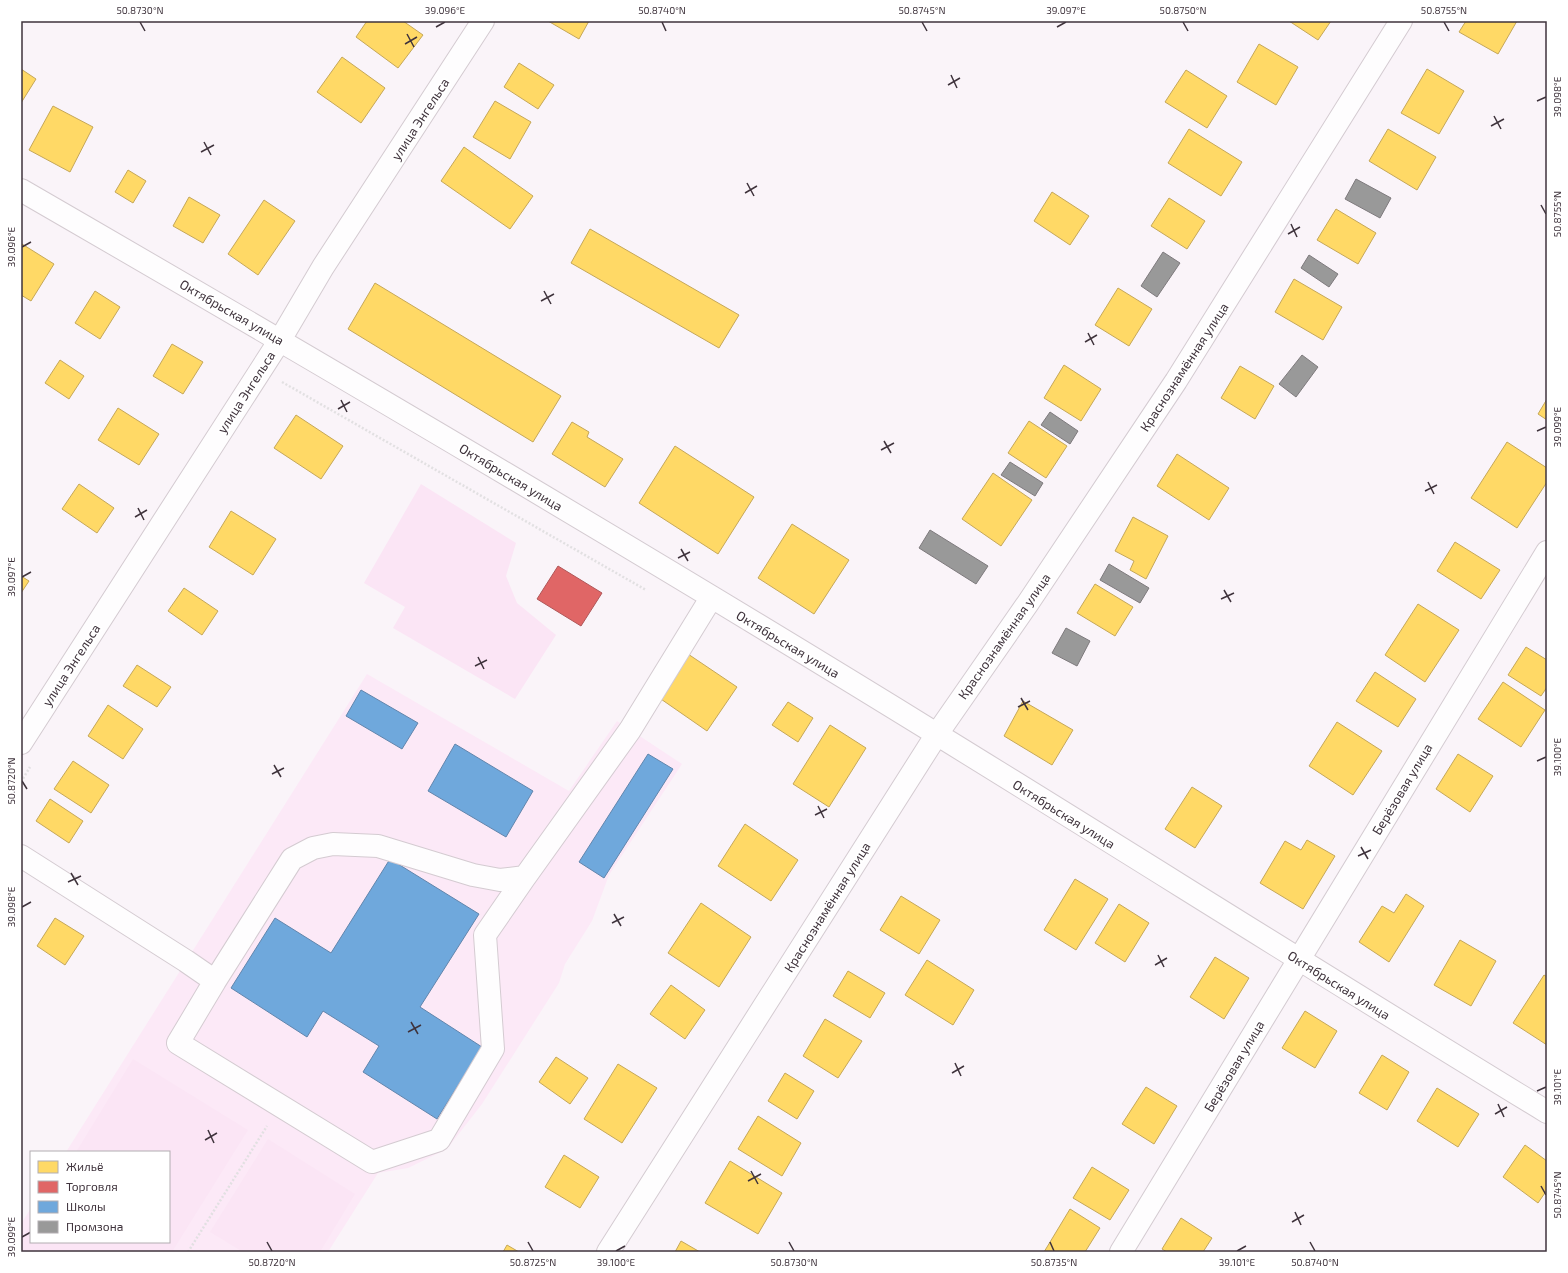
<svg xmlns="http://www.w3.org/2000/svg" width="1568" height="1273" font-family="'Exo 2',sans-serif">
	<rect width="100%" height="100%" fill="#faf4f9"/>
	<path fill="#fce9f7" d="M367 674 569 791 617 721 682 764 609 875 592 921 565 964 559 983 482 1104 447 1149 408 1168 378 1173 328 1252H21V1224L31 1208V1242H169V1152H66Z"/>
	<path fill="#fbe5f5" d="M421 484 516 543 506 576 517 603 556 635 515 699 393 628 405 607 364 583Z
		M133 1059 248 1130 172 1252H21V1240L31 1224V1242H169V1152H76Z
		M268 1139 355 1194 320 1252H243L210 1232Z"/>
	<path fill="#ffd966" stroke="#c5a759" d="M367 21H403L423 35 398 68 356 37Z
		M548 21H589L579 39Z
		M1289 21H1331L1318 40Z
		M1466 21H1517L1498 54 1459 32Z
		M1259 44 1298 67 1276 105 1237 82Z
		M342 57 385 88 361 123 317 92Z
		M519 63 554 85 538 109 504 87Z
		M21 69 36 79 21 103Z
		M1427 69 1464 91 1439 134 1401 113Z
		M1186 70 1227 96 1207 128 1165 102Z
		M495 101 531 122 510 159 473 137Z
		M53 106 93 127 70 172 29 150Z
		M1189 129 1242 162 1221 196 1168 163Z
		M1388 129 1436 157 1417 190 1369 161Z
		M464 147 533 196 510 229 441 181Z
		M128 170 146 181 133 203 115 192Z
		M1052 192 1089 216 1070 245 1034 221Z
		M189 197 220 215 203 243 173 226Z
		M1169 198 1205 221 1187 249 1151 226Z
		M264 200 295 221 258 275 228 254Z
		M1336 209 1376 233 1358 264 1317 240Z
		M590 229 739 315 719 348 571 263Z
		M22 244 54 264 31 301 21 295Z
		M1294 279 1342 307 1323 340 1275 312Z
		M375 283 561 396 533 442 348 329Z
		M1118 288 1152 309 1129 346 1095 325Z
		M95 291 120 307 100 339 75 323Z
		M172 344 203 362 183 394 153 376Z
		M60 360 84 376 69 399 45 383Z
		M1064 365 1101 389 1081 421 1044 398Z
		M1240 366 1274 386 1255 419 1221 398Z
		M1547 399V420L1538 414Z
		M118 408 159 434 139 465 98 440Z
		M296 415 343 446 321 479 274 448Z
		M1029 421 1067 446 1046 478 1008 453Z
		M572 422 589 432 587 437 623 459 605 487 552 454Z
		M1507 442 1547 468V482L1517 528 1471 498Z
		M675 446 754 497 718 554 639 503Z
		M1177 454 1229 488 1209 520 1157 486Z
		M993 473 1032 500 1001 546 962 519Z
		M79 484 114 508 97 533 62 509Z
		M231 511 276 539 253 575 209 547Z
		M1133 517 1168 536 1146 579 1130 570 1134 561 1115 551Z
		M792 524 849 560 814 614 758 578Z
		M1455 542 1500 570 1481 599 1437 571Z
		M21 576 29 581 21 593Z
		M1095 584 1133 607 1115 636 1077 613Z
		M184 588 218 611 202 635 168 611Z
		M1418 604 1459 630 1425 682 1385 655Z
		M1526 647 1547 660V687L1541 696 1508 675Z
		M688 654 737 687 707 731 658 697Z
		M137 665 171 687 157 707 123 686Z
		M1375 672 1416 699 1398 727 1356 701Z
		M1503 682 1545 710 1521 747 1478 719Z
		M1023 701 1073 730 1052 765 1004 736Z
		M788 702 813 718 798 742 772 725Z
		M108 705 143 729 123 759 88 736Z
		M1337 722 1382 751 1353 795 1309 766Z
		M830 725 866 748 829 807 793 784Z
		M1458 754 1493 776 1470 812 1436 789Z
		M73 761 109 785 91 813 54 789Z
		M1192 787 1222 806 1195 848 1165 829Z
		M50 799 83 821 69 843 36 821Z
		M745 824 798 860 771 901 718 866Z
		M1307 840 1335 856 1303 909 1260 883 1285 841 1301 850Z
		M1075 879 1108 899 1076 950 1044 930Z
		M1406 894 1424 906 1389 962 1359 942 1382 906 1394 913Z
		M901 896 940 920 919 954 880 930Z
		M701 903 751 937 719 987 668 953Z
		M1119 904 1149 923 1125 962 1095 943Z
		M55 918 84 936 65 965 37 946Z
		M1460 940 1496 961 1471 1006 1434 985Z
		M1215 957 1249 978 1224 1019 1190 997Z
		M927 960 974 990 953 1025 905 995Z
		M848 971 885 993 870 1018 833 996Z
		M1544 975 1547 977V1045L1513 1023Z
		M671 985 705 1010 685 1039 650 1014Z
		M1305 1011 1337 1031 1315 1068 1282 1048Z
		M825 1019 862 1041 838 1078 803 1056Z
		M1382 1055 1409 1072 1387 1110 1359 1093Z
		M556 1057 588 1078 570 1104 539 1082Z
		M618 1064 657 1088 622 1143 584 1119Z
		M785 1073 814 1091 797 1119 768 1101Z
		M1146 1087 1177 1106 1154 1144 1122 1124Z
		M1437 1088 1479 1114 1458 1147 1417 1121Z
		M758 1116 801 1143 782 1176 738 1149Z
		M1525 1145 1547 1161V1190L1538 1203 1503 1177Z
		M564 1155 599 1177 580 1208 545 1187Z
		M730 1161 782 1193 758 1234 705 1203Z
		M1092 1167 1129 1190 1110 1220 1073 1198Z
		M1070 1209 1100 1228 1085 1252H1044Z
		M1181 1218 1212 1238 1203 1252H1167L1162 1249Z
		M681 1241 700 1252H675Z
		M507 1245 519 1252H503Z"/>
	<path fill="#e06666" stroke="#b05759" d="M558 566 602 593 581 626 537 599Z"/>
	<path fill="#6fa8dc" stroke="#6185ac" d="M361 690 418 723 402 749 346 716Z
		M455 744 533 791 506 837 428 791Z
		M648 754 673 769 604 878 579 862Z
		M390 859 479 914 420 1007 482 1047 437 1119 363 1072 379 1046 323 1011 307 1037 231 988 275 918 331 953Z"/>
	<path fill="#999" stroke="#7e7a7d" d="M1356 179 1391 198 1380 218 1345 199Z
		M1163 252 1180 263 1157 297 1141 286Z
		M1309 255 1338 274 1329 287 1301 268Z
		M1302 355 1318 367 1296 397 1279 384Z
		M1050 412 1078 431 1070 444 1041 425Z
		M1010 462 1043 483 1035 496 1001 475Z
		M930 530 988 566 976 584 919 548Z
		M1109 564 1149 588 1140 603 1100 580Z
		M1066 628 1090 641 1077 666 1052 653Z"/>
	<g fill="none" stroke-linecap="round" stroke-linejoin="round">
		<g stroke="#d4cbd1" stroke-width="24">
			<path id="minor" d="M21 190C329 368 635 548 938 735 1141 860 1343 988 1547 1112
				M21 743 280 340 323 267 483 21
				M333 844 378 846 473 875 500 880 525 877 485 935 493 1049 439 1140 372 1162 178 1043 215 981 292 859 313 848Z
				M21 856 186 961 215 981
				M525 877 630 730 711 598
				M608 1252 937 734 1028 603 1176 381 1401 21
				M1121 1252 1547 552"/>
		</g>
		<path stroke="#e2e0e2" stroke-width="2.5" stroke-dasharray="2 2" stroke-linecap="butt" d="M282 382 646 590
			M21 782 30 767
			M188 1252 267 1126"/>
		<use href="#minor" stroke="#fefdfe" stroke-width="22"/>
	</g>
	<path fill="none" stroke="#3f333c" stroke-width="1.5" d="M140 22 145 31M662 22 666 31M922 22 927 31M1183 22 1188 31M1444 22 1449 31M436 27 445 22M1057 27 1066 22M407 34 414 47M405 44 417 37M951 75 957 88M948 85 960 78M1537 101 1546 97M1494 116 1501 129M1491 126 1504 119M204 142 211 155M201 152 214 145M747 183 754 196M745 193 757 186M1541 205 1546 214M1291 224 1297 237M1288 234 1300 227M22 247 31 242M544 291 551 304M541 301 554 294M1088 333 1094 345M1085 342 1097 335M341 400 347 412M338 409 350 402M1537 431 1546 427M884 441 891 453M881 450 894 443M1428 482 1434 494M1425 491 1437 485M138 508 144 520M135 517 147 510M681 549 688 561M678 558 690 552M22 577 31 572M1224 590 1231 602M1221 599 1234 593M478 657 484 669M475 666 487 660M1021 698 1028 710M1018 707 1030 701M1537 761 1546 757M274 765 281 777M272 774 284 768M22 781 27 789M818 806 824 818M815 815 827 809M1361 847 1368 859M1358 856 1371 850M71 873 78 885M68 882 81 876M22 907 31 902M614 914 621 926M612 923 624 917M1158 955 1164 967M1155 965 1167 958M411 1022 418 1034M408 1032 421 1025M955 1063 961 1076M952 1073 964 1066M1537 1091 1546 1087M1498 1104 1504 1117M1495 1114 1507 1107M208 1130 214 1143M205 1140 217 1133M751 1171 758 1184M748 1181 761 1174M1541 1186 1546 1195M1295 1212 1301 1225M1292 1222 1304 1215M22 1237 31 1232M267 1242 272 1251M528 1242 533 1251M789 1242 794 1251M1050 1242 1054 1251M1310 1242 1315 1251M616 1251 625 1246M1237 1251 1246 1246"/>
	<g text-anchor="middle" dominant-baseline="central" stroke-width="4" stroke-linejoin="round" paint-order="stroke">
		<g font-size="13" fill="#3f333c" stroke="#fff">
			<text transform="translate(420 119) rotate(-57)">улица Энгельса</text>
			<text transform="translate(232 312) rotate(30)">Октябрьская улица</text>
			<text transform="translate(1184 367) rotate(-57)">Краснознамённая улица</text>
			<text transform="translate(246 392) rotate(-57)">улица Энгельса</text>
			<text transform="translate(511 477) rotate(31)">Октябрьская улица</text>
			<text transform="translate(1004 636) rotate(-55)">Краснознамённая улица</text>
			<text transform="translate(788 644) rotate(31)">Октябрьская улица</text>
			<text transform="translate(71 665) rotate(-57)">улица Энгельса</text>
			<text transform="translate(1402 789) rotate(-59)">Берёзовая улица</text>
			<text transform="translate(1064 814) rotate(32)">Октябрьская улица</text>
			<text transform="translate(827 907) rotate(-58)">Краснознамённая улица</text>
			<text transform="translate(1339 985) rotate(32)">Октябрьская улица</text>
			<text transform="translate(1234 1066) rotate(-59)">Берёзовая улица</text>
		</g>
	</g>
	<rect width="1568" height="1273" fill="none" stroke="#ffffff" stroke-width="44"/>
	<rect x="30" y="1151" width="140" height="92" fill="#ffffff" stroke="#b2adb1"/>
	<rect x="38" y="1161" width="20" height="12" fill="#ffd966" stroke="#b2adb1"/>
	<text x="66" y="1171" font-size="12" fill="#3f333c">Жильё</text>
	<rect x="38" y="1181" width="20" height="12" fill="#e06666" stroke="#b2adb1"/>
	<text x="66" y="1191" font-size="12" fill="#3f333c">Торговля</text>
	<rect x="38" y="1201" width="20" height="12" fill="#6fa8dc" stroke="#b2adb1"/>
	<text x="66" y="1211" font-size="12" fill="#3f333c">Школы</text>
	<rect x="38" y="1221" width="20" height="12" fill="#999999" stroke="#b2adb1"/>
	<text x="66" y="1231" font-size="12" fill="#3f333c">Промзона</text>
	<rect x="22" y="22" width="1524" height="1229" fill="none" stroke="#3f333c" stroke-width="1.5"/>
	<g font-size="10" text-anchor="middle" fill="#3f333c">
		<text x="140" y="14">50.8730°N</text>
		<text x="445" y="14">39.096°E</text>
		<text x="662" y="14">50.8740°N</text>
		<text x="922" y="14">50.8745°N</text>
		<text x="1066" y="14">39.097°E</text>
		<text x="1183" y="14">50.8750°N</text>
		<text x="1444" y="14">50.8755°N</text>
		<text transform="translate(1557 97) rotate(-90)" y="4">39.098°E</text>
		<text transform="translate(1557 214) rotate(-90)" y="4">50.8755°N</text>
		<text transform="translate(11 247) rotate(-90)" y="4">39.096°E</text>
		<text transform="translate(1557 427) rotate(-90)" y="4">39.099°E</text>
		<text transform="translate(11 577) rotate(-90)" y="4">39.097°E</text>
		<text transform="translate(1557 757) rotate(-90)" y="4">39.100°E</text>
		<text transform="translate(11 781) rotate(-90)" y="4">50.8720°N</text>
		<text transform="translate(11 907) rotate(-90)" y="4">39.098°E</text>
		<text transform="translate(1557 1087) rotate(-90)" y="4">39.101°E</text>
		<text transform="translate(1557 1195) rotate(-90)" y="4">50.8745°N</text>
		<text transform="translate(11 1237) rotate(-90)" y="4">39.099°E</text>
		<text x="272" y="1266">50.8720°N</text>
		<text x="533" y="1266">50.8725°N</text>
		<text x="616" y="1266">39.100°E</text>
		<text x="794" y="1266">50.8730°N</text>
		<text x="1054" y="1266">50.8735°N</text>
		<text x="1237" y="1266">39.101°E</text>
		<text x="1315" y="1266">50.8740°N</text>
	</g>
</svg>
